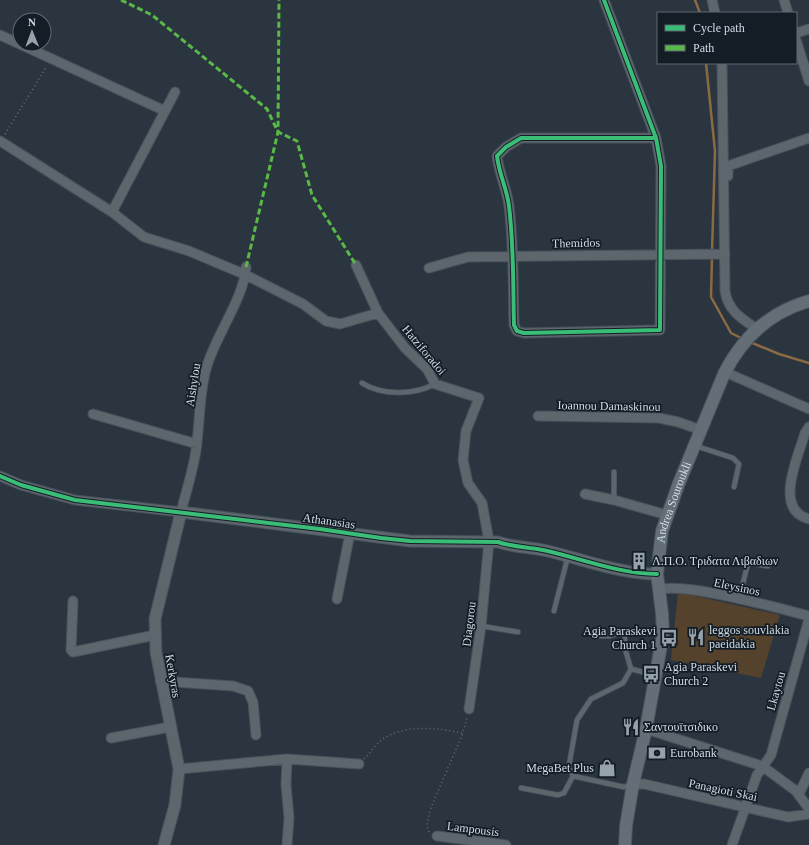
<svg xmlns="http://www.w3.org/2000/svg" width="809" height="845" font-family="Georgia,serif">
	<rect width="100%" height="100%" fill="#2a353f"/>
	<path fill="#54422d" d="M678 592 780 615 761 678 671 660Z"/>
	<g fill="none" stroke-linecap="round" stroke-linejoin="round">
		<path stroke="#8b6a43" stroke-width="2.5" d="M695 0 700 13
			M706 63 715 151 712 252
			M712 257 711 297 731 333 743 339
			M750 342 779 354 809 363"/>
		<g stroke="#48525b" stroke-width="6">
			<path id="service" d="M362 383C382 396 414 395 435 384
				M696 446 733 458 739 464 734 487
				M614 500V472
				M739 599 748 563 768 566
				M554 611 568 556
				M481 626 518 632
				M624 631 626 652 631 669 623 683 591 699 577 720 570 760 569 768 573 776 624 787 632 784
				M597 632 601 636H610L624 631 663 634
				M631 669 655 675
				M521 788 558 795 564 793 573 776"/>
		</g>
		<g stroke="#48525b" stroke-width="11">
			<path id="minor" d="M604 0 656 138 661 166 660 330 524 333 517 331 514 325C513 286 514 246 509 206 507 189 499 174 497 156L506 147 521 138H656
				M712 0 715 13
				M784 0 788 13
				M796 33 809 29
				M0 35 165 111
				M796 40 809 81
				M722 63 725 291C728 311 742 319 757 329
				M0 141 112 212 144 237 189 251 246 275 303 304 326 321 340 324 378 313
				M728 176V166L809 138
				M112 212 175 92
				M356 265 378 313 405 348 427 369 435 384 479 398 466 431 463 460 468 483 482 503 489 541 481 626 469 709
				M429 268 468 257 725 254
				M725 372 809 409
				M93 414 197 444
				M538 416 659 418 678 422 701 430
				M809 427 805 433C798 457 773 510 809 519
				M0 476 21 485 75 500 181 512C186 492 193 471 196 450 200 424 199 390 207 366 216 335 244 298 246 267
				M585 494 614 500 667 515
				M659 590C681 581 782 609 809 616
				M337 599 350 533
				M73 601 71 650 73 652 155 635
				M160 681 233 686 248 691 253 702 256 735
				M646 729 762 766 796 791 809 809
				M111 738 170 727
				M287 759 286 785 289 818 287 845
				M179 769 287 759 359 764
				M633 784H644L788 817 809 814
				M799 794 809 773
				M437 836 506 845
				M732 845 757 775 771 755 809 619"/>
		</g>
		<g stroke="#48525b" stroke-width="13">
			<path id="tertiary" d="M164 845 175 805 179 769 156 652 155 619 181 512 410 541 498 542C512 547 528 547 543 550 580 558 619 574 657 574"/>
		</g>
		<g stroke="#48525b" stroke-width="14">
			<g id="secondary">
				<path id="s1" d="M625 845 626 826 633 784 646 729 663 634 662 613 657 574 662 531 679 483 724 374C742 338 770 312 809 301"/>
			</g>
		</g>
		<path stroke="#687076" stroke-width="1.5" stroke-dasharray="1 3" stroke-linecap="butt" d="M5 134 47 66
			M364 759C370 753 377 743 384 738 408 724 437 728 463 733L467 717
			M429 832 427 826 430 810 463 733"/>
		<use href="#service" stroke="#5d656d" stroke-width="4.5"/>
		<use href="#minor" stroke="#5d656d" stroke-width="9"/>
		<use href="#tertiary" stroke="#5d656d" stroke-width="11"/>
		<use href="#secondary" stroke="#646e76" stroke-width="12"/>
		<path stroke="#58b947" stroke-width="3" stroke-dasharray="6 3" stroke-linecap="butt" d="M121 0 152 15 267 109 278 132 297 141 312 195 356 265
			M246 267 278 132 279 0"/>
		<g stroke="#141d25" stroke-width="6">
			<path id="cycleway" d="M604 0 656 138 661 166 660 330 524 333 517 331 514 325C513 286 514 246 509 206 507 189 499 174 497 156L506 147 521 138H656
				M0 476 21 485 75 500 320 529 381 538 410 541 498 542C512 547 528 547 543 550 580 558 619 574 657 574"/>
		</g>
		<use href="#cycleway" stroke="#3abd76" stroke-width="4"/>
	</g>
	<defs>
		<g id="building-bare" transform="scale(1.38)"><path d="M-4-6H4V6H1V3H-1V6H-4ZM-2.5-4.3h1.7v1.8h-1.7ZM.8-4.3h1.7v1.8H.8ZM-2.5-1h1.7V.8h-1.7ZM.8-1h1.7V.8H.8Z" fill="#95a2ac" stroke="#141d25" stroke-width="2.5" paint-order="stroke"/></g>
		<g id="restaurant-bare" transform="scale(1.38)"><path d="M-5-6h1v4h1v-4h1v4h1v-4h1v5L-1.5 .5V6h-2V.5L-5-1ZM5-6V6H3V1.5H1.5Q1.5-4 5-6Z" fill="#95a2ac" stroke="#141d25" stroke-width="2.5" paint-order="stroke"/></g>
		<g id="bus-bare" transform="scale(1.38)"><path d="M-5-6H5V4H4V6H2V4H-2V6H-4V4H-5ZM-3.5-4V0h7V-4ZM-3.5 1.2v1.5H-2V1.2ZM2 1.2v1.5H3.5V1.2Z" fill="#95a2ac" stroke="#141d25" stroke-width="2.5" paint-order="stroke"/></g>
		<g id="bank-bare" transform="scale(1.38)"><path d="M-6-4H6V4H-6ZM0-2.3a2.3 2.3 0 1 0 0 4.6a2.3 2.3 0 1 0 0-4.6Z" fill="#95a2ac" stroke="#141d25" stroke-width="2.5" paint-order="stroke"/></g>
		<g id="shop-bare" transform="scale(1.38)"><path d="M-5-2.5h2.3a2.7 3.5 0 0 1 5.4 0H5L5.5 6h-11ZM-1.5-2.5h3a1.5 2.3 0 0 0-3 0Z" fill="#95a2ac" stroke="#141d25" stroke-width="2.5" paint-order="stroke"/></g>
	</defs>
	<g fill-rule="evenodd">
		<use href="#building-bare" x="639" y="561"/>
		<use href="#restaurant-bare" x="696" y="637"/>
		<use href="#bus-bare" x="669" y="638"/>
		<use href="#bus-bare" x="651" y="674"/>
		<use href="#restaurant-bare" x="631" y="727"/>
		<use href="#bank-bare" x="657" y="753"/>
		<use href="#shop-bare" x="607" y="768"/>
	</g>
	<g text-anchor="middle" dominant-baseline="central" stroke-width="3.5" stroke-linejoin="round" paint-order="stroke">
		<g font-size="12" fill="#cfdce7" stroke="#141d25">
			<text transform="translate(576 243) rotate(-1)">Themidos</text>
			<text transform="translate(424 350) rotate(50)">Hatziforadoi</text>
			<text transform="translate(193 385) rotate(-81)">Aishylou</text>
			<text transform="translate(609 406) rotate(1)">Ioannou Damaskinou</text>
			<text stroke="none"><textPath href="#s1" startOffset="349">Andrea Souroukli</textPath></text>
			<text transform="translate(329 521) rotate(8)">Athanasias</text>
			<text transform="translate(737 587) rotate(12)">Eleysinos</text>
			<text transform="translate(469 624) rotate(-83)">Diagorou</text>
			<text transform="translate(173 676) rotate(80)">Kerkyras</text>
			<text transform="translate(776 691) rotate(-74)">Lkaytou</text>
			<text transform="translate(723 790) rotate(12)">Panagioti Skai</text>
			<text transform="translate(473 829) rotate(7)">Lampousis</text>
		</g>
		<g font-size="12" fill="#cfdce7" stroke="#141d25" text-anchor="start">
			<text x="652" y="561">Λ.Π.Ο. Τριδατα Λιβαδιων</text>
			<text x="709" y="630">leggos souvlakia<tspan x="709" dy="14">paeidakia</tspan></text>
			<text x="656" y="631" text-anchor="end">Agia Paraskevi<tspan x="656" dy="14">Church 1</tspan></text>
			<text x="664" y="667">Agia Paraskevi<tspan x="664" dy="14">Church 2</tspan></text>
			<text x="644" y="727">Σαντουϊτσιδικο</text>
			<text x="670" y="753">Eurobank</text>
			<text x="594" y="768" text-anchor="end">MegaBet Plus</text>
		</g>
	</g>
	<rect x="657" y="12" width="140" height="52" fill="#141d25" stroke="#5f6973"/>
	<rect x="665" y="25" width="20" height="6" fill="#3abd76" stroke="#5f6973"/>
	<text x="693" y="32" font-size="12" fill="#cfdce7">Cycle path</text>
	<rect x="665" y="45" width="20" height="6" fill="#58b947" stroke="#5f6973"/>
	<text x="693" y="52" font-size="12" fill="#cfdce7">Path</text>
	<g transform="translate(32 32) rotate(359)"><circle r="19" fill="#141d25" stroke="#5f6973"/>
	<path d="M0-3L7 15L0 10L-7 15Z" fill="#95a2ac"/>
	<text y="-6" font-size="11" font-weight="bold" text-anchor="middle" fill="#cfdce7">N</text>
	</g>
</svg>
